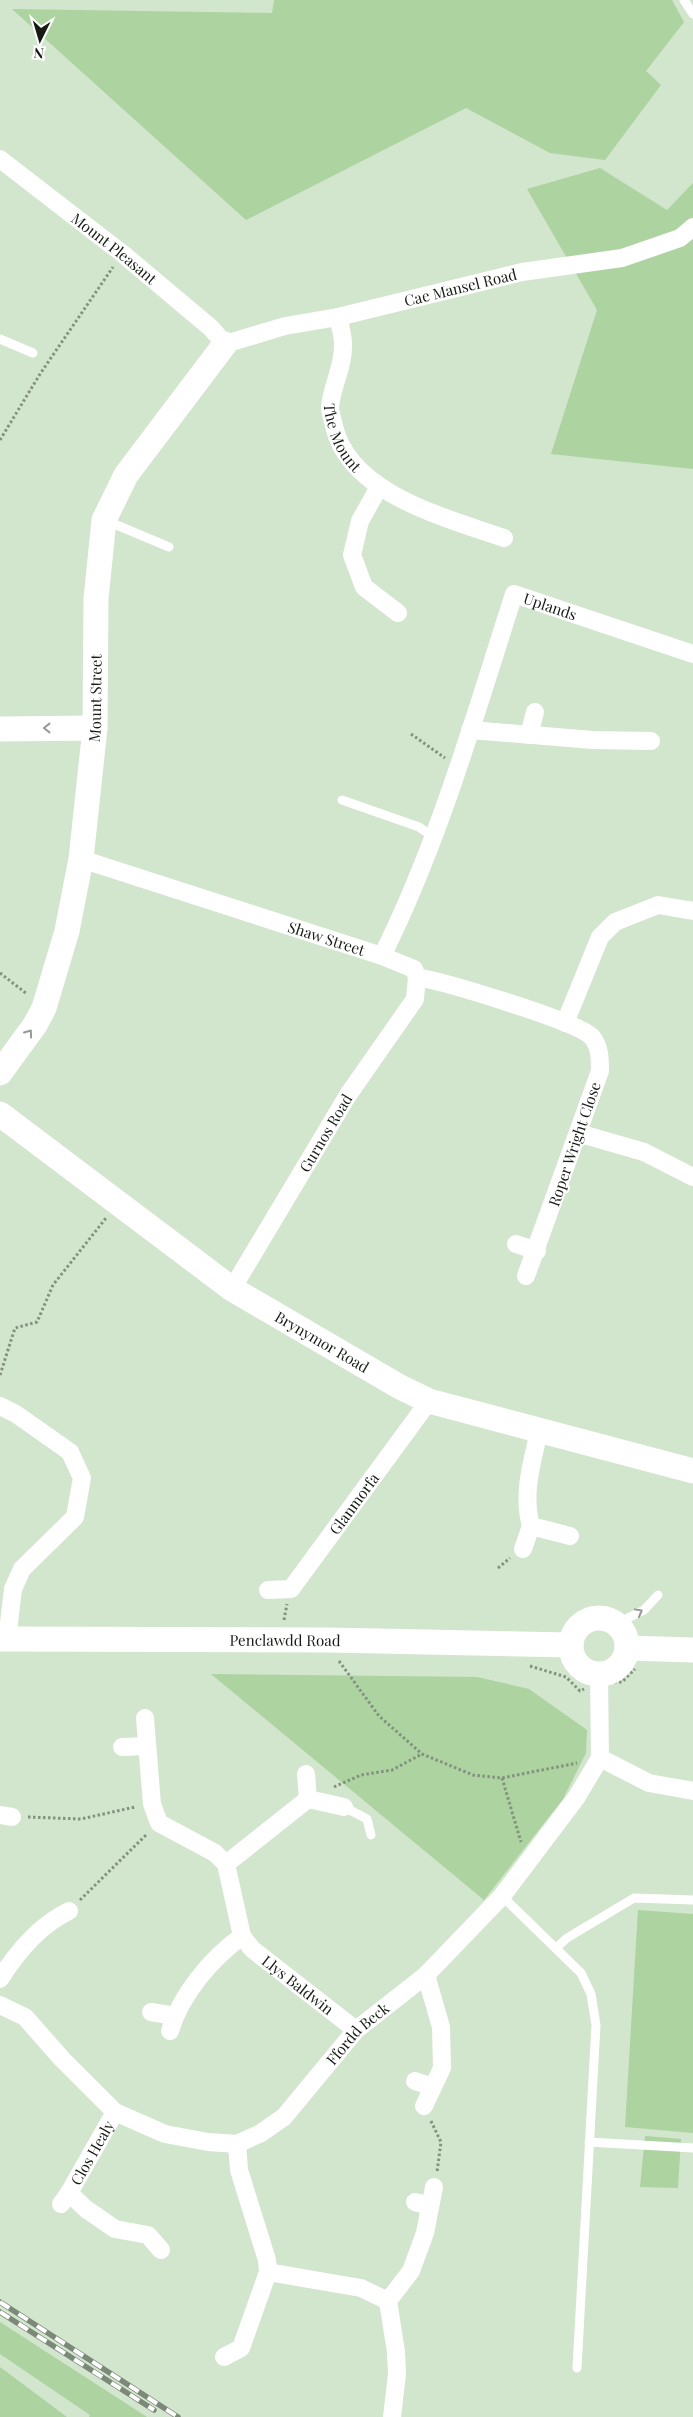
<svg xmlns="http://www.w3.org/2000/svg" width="693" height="2417" font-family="'Playfair Display',serif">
	<rect width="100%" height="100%" fill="#d2e5cd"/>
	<path fill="#acd3a0" d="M274 0H672L684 22 646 71 661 85 605 160 550 153 466 108 246 220 12 9 272 13Z
		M600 168 667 210 693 183V469L551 454 597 310 527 189Z
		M211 1674 477 1677 529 1689 587 1730 586 1753 563 1799 484 1900Z
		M638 1910 693 1914V2133L625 2127Z
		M645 2136 681 2139 678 2188 640 2187Z
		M0 2322 147 2417H89L90 2415 0 2354Z
		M0 2367 67 2417H0Z"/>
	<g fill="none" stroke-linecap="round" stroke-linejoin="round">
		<path stroke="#83917f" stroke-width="3" stroke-dasharray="2.5 2.5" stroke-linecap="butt" d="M0 440 40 374 113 267
			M411 734 445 758
			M0 973 27 994
			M0 1375 15 1328 37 1322 53 1285 106 1218
			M498 1568 510 1558
			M284 1620 287 1604
			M339 1661 379 1716 422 1754 473 1775 502 1778 577 1763
			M530 1666 566 1677 580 1691 584 1689
			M614 1682H622L635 1669
			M502 1778 521 1842
			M334 1787 361 1775 392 1770 422 1754
			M28 1817 81 1819 135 1807
			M80 1900 147 1834
			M431 2121 441 2142 437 2172"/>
		<path stroke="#fff" stroke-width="9" d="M684 0 693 14
			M0 339 33 353
			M107 521 169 547
			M342 800 419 827 432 836
			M616 1624 644 1610 658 1595
			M344 1807 367 1819 371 1835
			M502 1896 581 1973 591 1994 596 2025 577 2368
			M556 1948 567 1938 634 1898 693 1900
			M589 2142 693 2148"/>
		<g stroke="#fff" stroke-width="18">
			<path id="s1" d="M0 159 123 254 211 328 225 344 285 326 338 317 522 272 622 258 680 238 693 227"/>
			<path id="s2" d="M338 317C340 326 343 335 343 344 344 366 332 385 330 407 330 413 333 420 334 426 349 494 447 518 504 538"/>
			<path d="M379 487 360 521 352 555 364 587 398 613"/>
			<path d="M470 730 593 740 651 741"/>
			<path d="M529 735 535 712"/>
			<path id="s3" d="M81 859 382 956 414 969 417 977C445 982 577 1021 592 1037 600 1046 600 1060 600 1071L526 1276"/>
			<path id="s4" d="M382 956C439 842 475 715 514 594L693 654"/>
			<path d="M565 1023 600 937 615 922 658 905 693 911"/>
			<path d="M578 1133 644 1152 693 1177"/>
			<path d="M516 1244 537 1251"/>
			<path id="s5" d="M232 1289 348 1095 415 999 417 977"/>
			<path d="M0 1406 16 1414 70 1452 82 1478 75 1517 22 1569 13 1589 7 1640"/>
			<path d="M539 1431C532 1463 522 1494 531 1526L570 1536"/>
			<path d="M523 1549 531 1526"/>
			<path id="s6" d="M268 1590 291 1589 429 1401"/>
			<path id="s7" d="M145 1718 152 1804 159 1823 215 1853 226 1864 242 1936 252 1949 356 2030"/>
			<path d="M122 1747 147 1746"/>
			<path d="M600 1758 649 1783 693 1791"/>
			<path d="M306 1774 308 1799"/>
			<path d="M0 1815 12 1817"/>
			<path d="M226 1864 308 1799 344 1807"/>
			<path d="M0 1979C17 1952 40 1925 69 1911"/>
			<path id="s8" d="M0 2005 25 2017 62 2059 115 2112 165 2134 208 2142 237 2144 261 2133 284 2117 356 2030 426 1975 502 1896 576 1798 600 1758 599 1674"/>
			<path d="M151 2012 175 2016"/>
			<path d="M170 2031C181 1994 211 1959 242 1936"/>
			<path d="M415 2081 433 2087"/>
			<path d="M424 2106 442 2068 441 2027 426 1975"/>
			<path d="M69 2193 86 2209 115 2229 148 2235 161 2250"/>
			<path d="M415 2202 430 2206"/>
			<path id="s9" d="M61 2204 69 2193 115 2112"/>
			<path d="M268 2272 361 2288 388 2301"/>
			<path d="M224 2357 241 2348 268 2272 267 2260 239 2170 237 2144"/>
			<path d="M392 2417 397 2374 396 2352 388 2301 411 2271 425 2233 434 2187"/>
		</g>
		<g stroke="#fff" stroke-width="25">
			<path d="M0 729 95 728"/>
			<path id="s10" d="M0 1073 35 1025 44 1008 67 931 81 859 95 728 96 599 104 520 126 475 225 344"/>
			<path id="s11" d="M0 1114 232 1289 400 1387 429 1401 693 1471"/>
			<circle cx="599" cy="1646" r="28"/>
			<path id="s12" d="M0 1639 329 1640 571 1645"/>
			<path d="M627 1648 693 1650"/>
		</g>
		<g stroke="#7c8979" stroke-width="5.5">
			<path id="rail" d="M0 2302 178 2417
				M0 2312 154 2410"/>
		</g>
		<use href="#rail" stroke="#fff" stroke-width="4" stroke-dasharray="11" stroke-linecap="butt"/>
	</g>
	<defs><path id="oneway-chevron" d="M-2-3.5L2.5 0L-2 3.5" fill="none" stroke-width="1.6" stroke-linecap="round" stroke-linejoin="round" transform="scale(1.25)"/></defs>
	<g stroke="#969995">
		<use href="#oneway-chevron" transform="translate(47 728) rotate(180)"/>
		<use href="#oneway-chevron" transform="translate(29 1033) rotate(-54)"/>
		<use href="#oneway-chevron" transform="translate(639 1612) rotate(-29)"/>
	</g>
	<g text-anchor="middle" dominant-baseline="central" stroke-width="4" stroke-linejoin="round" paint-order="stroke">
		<g font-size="15" fill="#161c14" stroke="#fff">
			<text stroke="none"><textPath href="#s1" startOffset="145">Mount Pleasant</textPath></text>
			<text stroke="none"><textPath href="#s1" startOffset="534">Cae Mansel Road</textPath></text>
			<text stroke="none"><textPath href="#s2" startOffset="125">The Mount</textPath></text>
			<text stroke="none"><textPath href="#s4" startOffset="424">Uplands</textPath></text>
			<text stroke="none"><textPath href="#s10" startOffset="394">Mount Street</textPath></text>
			<text stroke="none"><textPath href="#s3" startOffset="258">Shaw Street</textPath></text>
			<text stroke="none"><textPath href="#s5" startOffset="182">Gurnos Road</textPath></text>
			<text transform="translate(574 1144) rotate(-71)">Roper Wright Close</text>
			<text stroke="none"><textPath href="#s11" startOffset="395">Brynymor Road</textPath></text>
			<text stroke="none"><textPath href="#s6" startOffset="129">Glanmorfa</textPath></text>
			<text stroke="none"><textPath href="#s12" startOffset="285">Penclawdd Road</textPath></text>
			<text stroke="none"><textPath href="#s7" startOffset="334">Llys Baldwin</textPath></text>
			<text stroke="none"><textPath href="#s8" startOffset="452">Ffordd Beck</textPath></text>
			<text stroke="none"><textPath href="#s9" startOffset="60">Clos Healy</textPath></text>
		</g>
	</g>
	<g transform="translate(40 40) rotate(185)" stroke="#ffffff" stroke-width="4" paint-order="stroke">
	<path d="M0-4L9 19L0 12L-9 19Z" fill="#161c14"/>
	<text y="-8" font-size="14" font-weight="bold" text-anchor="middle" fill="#161c14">N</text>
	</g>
</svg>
